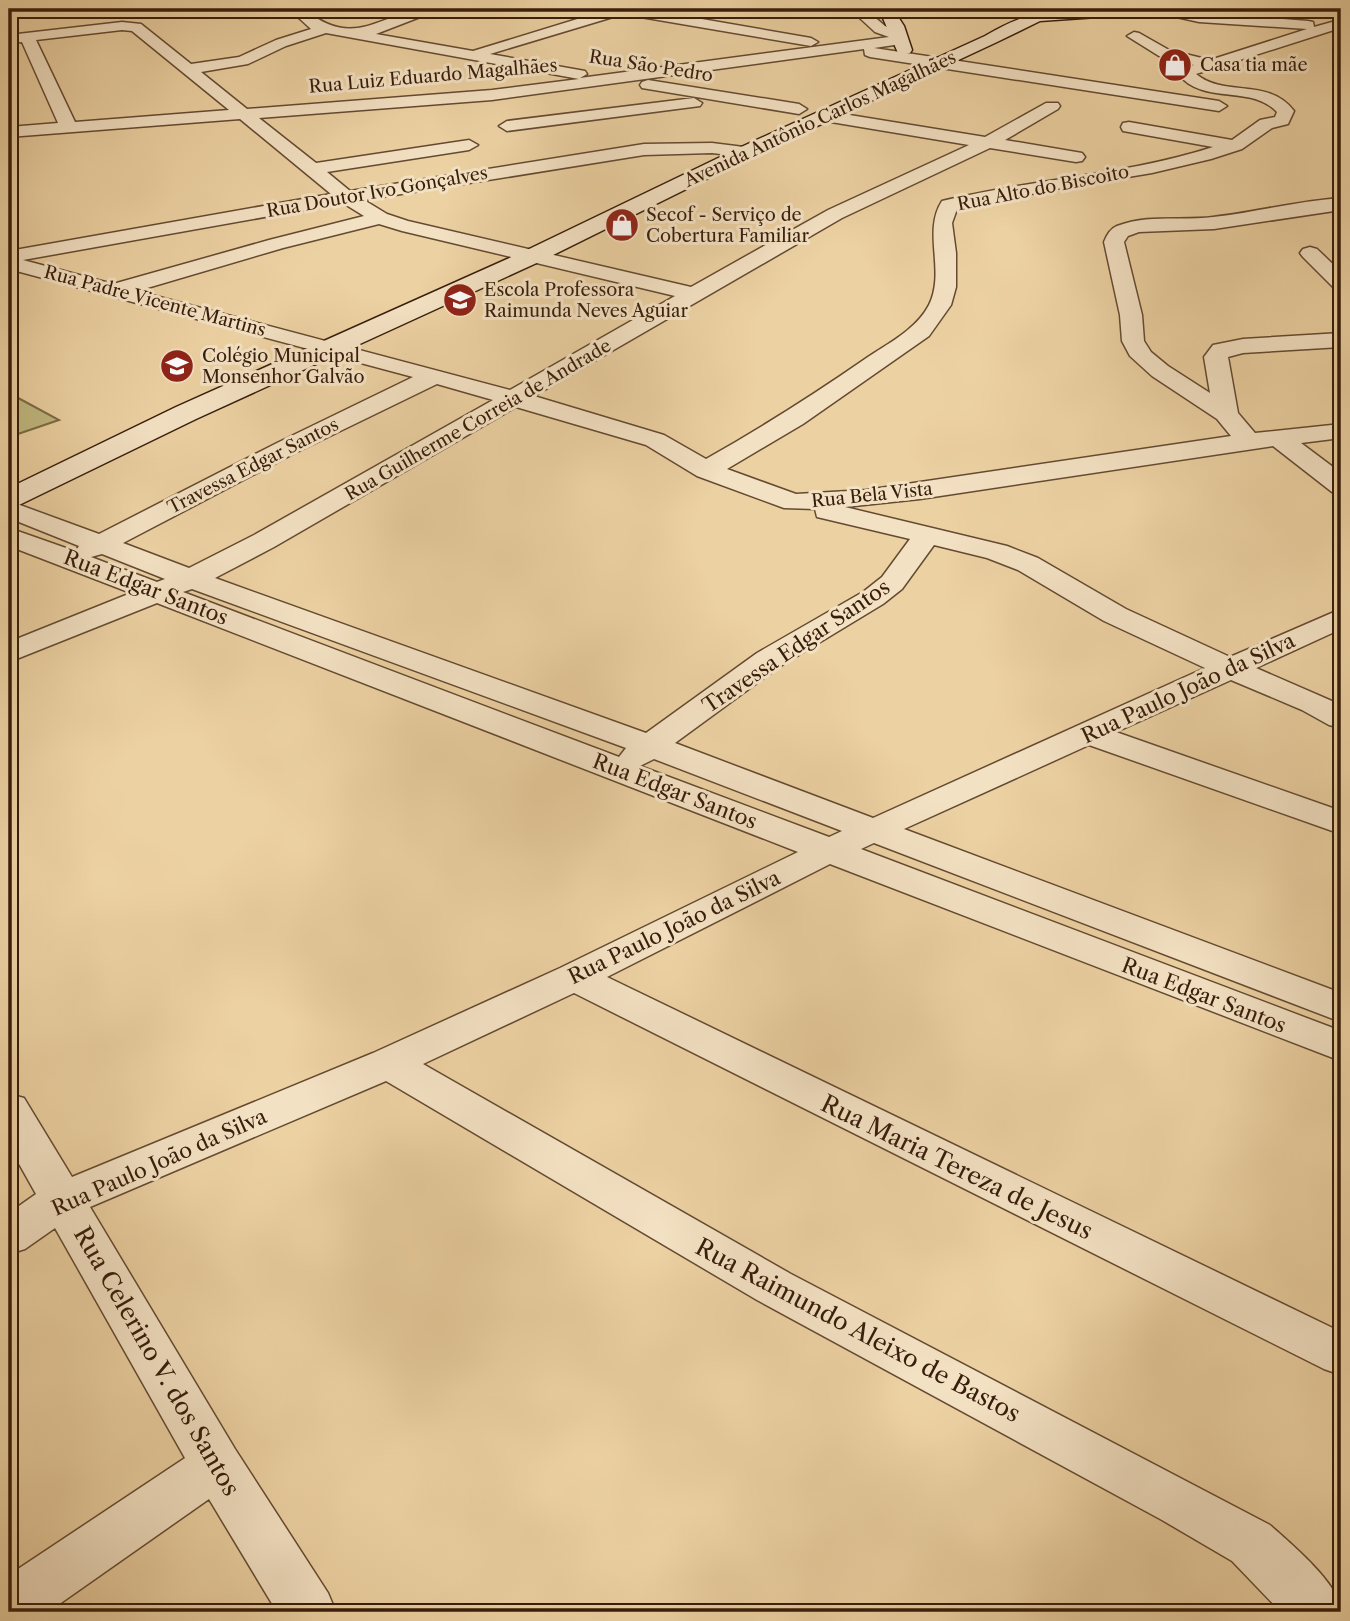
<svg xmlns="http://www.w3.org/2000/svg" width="1350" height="1621" font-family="'Libre Caslon Text',serif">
	<rect width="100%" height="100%" fill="#ecd1a2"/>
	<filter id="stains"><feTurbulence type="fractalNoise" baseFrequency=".00286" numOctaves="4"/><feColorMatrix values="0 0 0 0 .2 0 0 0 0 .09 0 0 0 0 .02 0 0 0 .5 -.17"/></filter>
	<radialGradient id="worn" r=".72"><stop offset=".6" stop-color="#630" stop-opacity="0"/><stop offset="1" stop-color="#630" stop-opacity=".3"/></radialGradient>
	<path fill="#c0b97f" stroke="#7c6b45" stroke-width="2" d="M9 393 59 420 9 437Z"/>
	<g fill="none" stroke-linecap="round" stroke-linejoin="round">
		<g stroke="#644a31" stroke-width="3">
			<path id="minor" d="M289 9H304C358 53 380 9 435 9L433 12 376 34 473 51 610 9H644L811 38 818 42 811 46 623 14 490 54 585 71 587 74 580 78 889 37 875 32 850 9H865L885 26 904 33 908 40 901 44 874 48 1219 101 1227 106 1219 111 870 57 865 55 864 49 492 100 259 118 316 163 469 140 478 145 469 150 327 172 350 191 644 144 712 143 752 148 755 152 752 156 746 157 712 153 644 155 364 200 387 214 408 221 691 287 828 210 969 145 819 120 817 116 819 112 825 111 985 137 1046 103H1058L1060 106 1058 109 1005 140 1082 153 1085 157 1082 161 1076 162 990 148 842 218 534 396 664 435 706 459C761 428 813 395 865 359 887 344 916 330 929 305 946 271 922 232 942 201 1032 179 1126 175 1213 147L1123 131 1121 127 1123 123 1129 122 1232 140 1260 120 1275 117 1277 112C1251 84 1204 106 1178 74L1183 69 1194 65 1159 56 1127 36 1134 32 1139 33 1169 50 1210 60 1307 29 1199 22 1154 12 1152 9 1308 21 1313 22 1314 27 1332 22 1339 26 1337 29 1196 74C1225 98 1269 77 1294 111L1288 124 1272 128 1242 149 1211 159 1152 173 1056 189 957 209 952 223 956 253V287L951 305 929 336 803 424 727 469 796 494 866 490 1231 436 1217 419 1152 376 1130 356 1122 341 1120 315 1104 242C1107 235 1110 229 1117 226 1148 214 1182 221 1213 217 1256 212 1298 201 1341 198V210L1214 229 1139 232 1128 236 1124 242 1142 315 1144 341 1151 352 1168 366 1210 393 1204 357 1213 345 1243 339 1341 333V347L1243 353 1228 357 1238 413 1255 433 1341 424V438L1301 443 1341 473V494L1332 492 1273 446 920 499 845 507 1007 546 1038 558 1126 609 1230 657 1341 609V629L1256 668 1341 705V728L1329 725 1302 710 1231 680 1116 732 1341 811V834L1089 745 904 829 1341 993V1022L874 843 861 849 1341 1031V1061L830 864 607 977 1341 1332V1375L1324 1369 574 993 423 1064 791 1274 1270 1525C1290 1543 1341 1585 1341 1612H1281L1232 1561 1162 1520 757 1300 386 1081 90 1207 235 1449 328 1593 336 1612H277L209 1499 48 1612H9V1575L185 1458 55 1228 25 1249 9 1254V1213L36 1194 9 1146V1094L24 1098 72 1177 373 1053 560 968 798 852 157 603 9 662V642L131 593 9 546V528L80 553 77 549 79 546 9 518V501L99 534 277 443 413 377 9 269V251L331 194 240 119 9 137V127L58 123 22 42 9 43V35L122 22 141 24 191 64 239 57 276 40 311 29ZM122 30 132 31 229 110 75 122 36 40ZM326 33 579 79 492 90 247 109 201 72 248 64 286 46ZM343 203 364 216 269 240 113 284 23 260ZM379 224 402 231 675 296 510 390 137 291 283 248ZM437 384 493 400 254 535 189 568 123 543 295 453ZM516 407 646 445 697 476 784 508 815 509 817 517 910 539 882 577 863 592 757 653 646 733 215 578 274 547ZM934 545 987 558 1018 570 1104 621 1205 668 873 818 675 743 779 667 883 604 902 589ZM102 554 165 579 157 582 91 557ZM192 589 626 748 619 757 183 592ZM654 759 842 831 829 837 640 766Z
				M648 80 799 104 807 109 799 114 642 88 640 85 642 82Z
				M694 98 702 103 700 106 507 131 499 126 507 121Z
				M1310 247 1317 249 1341 272V290L1334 288 1303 257 1300 253 1303 249Z"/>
		</g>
		<g stroke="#371d0b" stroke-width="3">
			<path id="secondary" d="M879 9H893L904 26 912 50 910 53H898Z
				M1077 9H1149L1141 14 1040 21 997 42 753 156 541 261 196 419 19 505 9 508V488L176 407 525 251 739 148 985 36C1022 15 1036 12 1077 9Z"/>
		</g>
		<use href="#minor" fill="#f3e1c3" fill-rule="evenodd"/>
		<use href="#secondary" fill="#f3e1c3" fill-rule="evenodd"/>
	</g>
	<defs>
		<g id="shop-disc" transform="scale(1.75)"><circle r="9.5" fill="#8f2418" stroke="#f3e1c3"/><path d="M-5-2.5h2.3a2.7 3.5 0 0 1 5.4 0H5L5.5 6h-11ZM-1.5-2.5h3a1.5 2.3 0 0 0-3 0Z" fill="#fff"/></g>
		<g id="school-disc" transform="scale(1.75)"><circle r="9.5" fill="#8f2418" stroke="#f3e1c3"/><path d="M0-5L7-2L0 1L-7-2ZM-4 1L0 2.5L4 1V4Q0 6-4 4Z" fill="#fff"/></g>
	</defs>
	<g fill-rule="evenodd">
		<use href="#shop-disc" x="1175" y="65"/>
		<use href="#shop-disc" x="622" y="225"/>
		<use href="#school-disc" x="460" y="300"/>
		<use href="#school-disc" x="177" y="366"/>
	</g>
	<g text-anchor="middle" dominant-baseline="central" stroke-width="6" stroke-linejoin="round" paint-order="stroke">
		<g font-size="18" fill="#371d0b" stroke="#f3e1c3" text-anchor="start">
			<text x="1200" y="65">Casa tia mãe</text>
			<text x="646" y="215">Secof - Serviço de<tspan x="646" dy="21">Cobertura Familiar</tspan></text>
			<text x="484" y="290">Escola Professora<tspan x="484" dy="21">Raimunda Neves Aguiar</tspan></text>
			<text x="202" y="356">Colégio Municipal<tspan x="202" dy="21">Monsenhor Galvão</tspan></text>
		</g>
		<g font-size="18" fill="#371d0b" stroke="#f3e1c3">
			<text transform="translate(651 66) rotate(9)">Rua São Pedro</text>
			<text transform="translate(433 76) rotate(-5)">Rua Luiz Eduardo Magalhães</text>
			<text transform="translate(820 119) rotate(-25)">Avenida Antônio Carlos Magalhães</text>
			<text transform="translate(1043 188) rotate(-11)">Rua Alto do Biscoito</text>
			<text transform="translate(377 192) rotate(-10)">Rua Doutor Ivo Gonçalves</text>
			<text transform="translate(155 301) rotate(15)">Rua Padre Vicente Martins</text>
			<text transform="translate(478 420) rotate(-30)">Rua Guilherme Correia de Andrade</text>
			<text transform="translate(253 466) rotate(-27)">Travessa Edgar Santos</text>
			<text transform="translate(872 495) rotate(-6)">Rua Bela Vista</text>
		</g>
		<g font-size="21" fill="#371d0b" stroke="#f3e1c3">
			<text transform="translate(146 587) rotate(21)">Rua Edgar Santos</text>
			<text transform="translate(796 646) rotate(-34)">Travessa Edgar Santos</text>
			<text transform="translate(1188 688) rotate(-25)">Rua Paulo João da Silva</text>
			<text transform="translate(675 791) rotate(21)">Rua Edgar Santos</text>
			<text transform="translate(674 927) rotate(-26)">Rua Paulo João da Silva</text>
			<text transform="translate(1204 995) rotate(21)">Rua Edgar Santos</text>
			<text transform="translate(159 1162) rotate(-24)">Rua Paulo João da Silva</text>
		</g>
		<g font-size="24" fill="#371d0b" stroke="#f3e1c3">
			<text transform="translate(957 1167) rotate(26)">Rua Maria Tereza de Jesus</text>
			<text transform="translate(858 1330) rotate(28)">Rua Raimundo Aleixo de Bastos</text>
			<text transform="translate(157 1361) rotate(60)">Rua Celerino V. dos Santos</text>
		</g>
	</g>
	<rect width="1350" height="1621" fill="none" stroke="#ecd1a2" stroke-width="35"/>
	<rect x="10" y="10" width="1329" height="1600" fill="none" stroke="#371d0b" stroke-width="3.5"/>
	<rect x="18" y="18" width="1315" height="1586" fill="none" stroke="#371d0b" stroke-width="2"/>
	<rect width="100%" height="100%" filter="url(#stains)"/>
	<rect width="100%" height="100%" fill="url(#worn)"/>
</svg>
